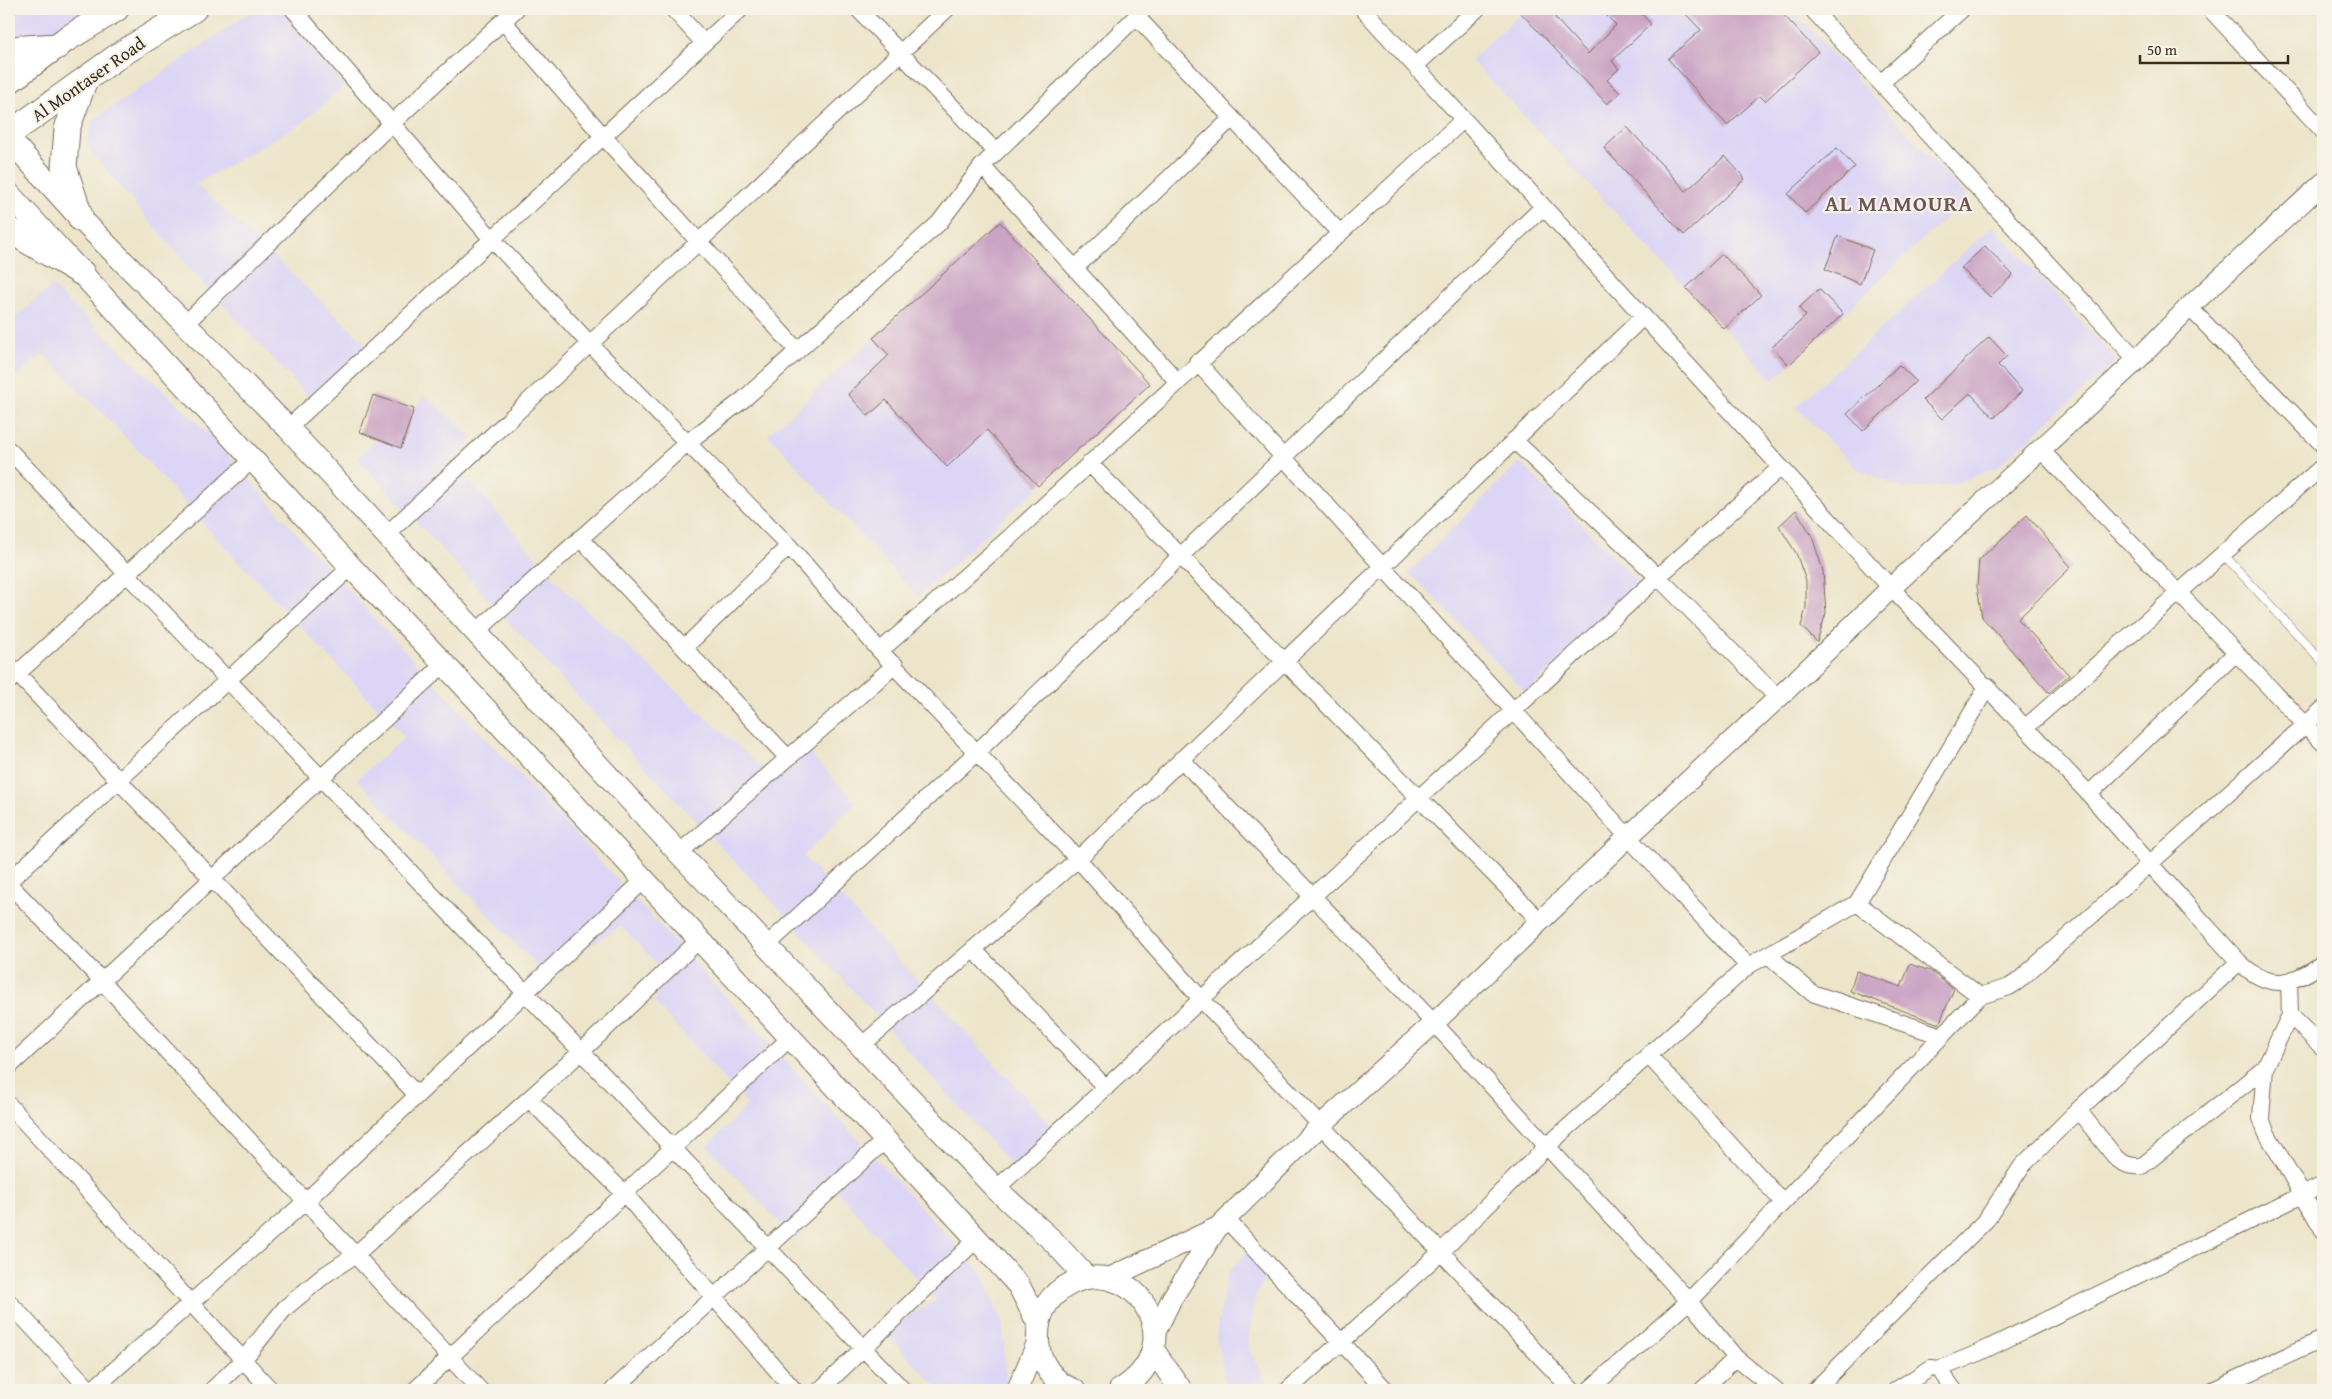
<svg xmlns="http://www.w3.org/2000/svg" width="2332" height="1399" font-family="'Gentium Book Plus',serif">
	<rect width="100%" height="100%" fill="#f7f3e8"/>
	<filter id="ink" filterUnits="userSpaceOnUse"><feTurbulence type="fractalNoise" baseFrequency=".02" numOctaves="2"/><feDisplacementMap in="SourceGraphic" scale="10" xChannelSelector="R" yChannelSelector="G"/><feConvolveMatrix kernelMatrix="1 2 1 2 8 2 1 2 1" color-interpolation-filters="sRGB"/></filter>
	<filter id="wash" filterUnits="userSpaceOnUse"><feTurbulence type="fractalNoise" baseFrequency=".0096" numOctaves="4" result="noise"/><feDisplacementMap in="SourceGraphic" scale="20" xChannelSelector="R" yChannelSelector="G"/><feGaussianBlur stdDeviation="1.12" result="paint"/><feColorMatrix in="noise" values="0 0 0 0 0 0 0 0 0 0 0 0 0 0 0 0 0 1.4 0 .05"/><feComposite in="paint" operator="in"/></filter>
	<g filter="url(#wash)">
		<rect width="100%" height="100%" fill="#ede5ca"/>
		<path fill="#dcd5f6" d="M9 9H93L53 37 9 33Z
			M255 9H281L345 85 302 123 196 184 368 345 310 399 191 270 86 146 92 121Z
			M1525 9H1790L1968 197 1773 380 1471 60Z
			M1000 222 1150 384 918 597 768 435Z
			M1993 226 2117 361 1996 468 1954 484 1906 489 1857 469 1796 407Z
			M52 286 209 434 313 552 982 1273 1003 1324 1006 1381 1003 1390H940L883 1331 936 1300 834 1188 796 1240 707 1146 748 1105 654 1002 665 972 621 926 545 974 357 779 405 737 205 526 132 444 44 354 9 381V322Z
			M425 396 473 438 452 462 565 590 765 771 796 739 856 802 803 856 1054 1128 1016 1170 761 889 571 690 358 458 377 438 401 447 414 409Z
			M1520 462 1640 584 1526 693 1409 572Z
			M1251 1248 1269 1266 1254 1301 1248 1347 1270 1390H1227L1216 1335 1227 1274Z"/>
		<g id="blocks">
			<path fill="#cba4c4" d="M1517 9H1564L1555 18 1588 54 1616 25 1600 9H1637L1651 24 1612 61 1619 69 1607 80 1620 93 1607 104Z
				M1681 9H1778L1818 52 1765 101 1760 96 1727 125 1668 59 1701 30Z
				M1627 127 1686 191 1725 156 1745 179 1684 235 1604 148Z
				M1837 148 1855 167 1805 213 1788 194Z
				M1000 222 1150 384 1038 486 987 430 947 467 886 400 868 416 848 394 889 355 873 338Z
				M1838 236 1873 250 1860 284 1825 269Z
				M1985 246 2013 275 1990 297 1961 268Z
				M1722 254 1761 295 1724 329 1686 288Z
				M1819 289 1843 314 1789 365 1772 347 1806 316 1799 308Z
				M1989 337 2007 356 1998 365 2022 391 1994 418 1970 393 1942 419 1923 400Z
				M1899 365 1916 381 1863 431 1847 414Z
				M373 395 414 409 401 448 360 432Z
				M1796 510 1812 536 1823 571 1826 613 1817 642 1801 626 1806 608V581L1796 553 1779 526Z
				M2027 515 2071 567 2018 619 2069 675 2049 693 1982 617 1977 586 1979 560Z
				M1910 964 1930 971 1954 989 1939 1024 1850 991 1856 971 1901 987Z"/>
		</g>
	</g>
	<g filter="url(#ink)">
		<use href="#blocks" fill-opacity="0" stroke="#796b5a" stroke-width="1"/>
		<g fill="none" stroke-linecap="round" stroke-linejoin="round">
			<g stroke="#796b5a" stroke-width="9">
				<path id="service" d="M2223 554 2323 662"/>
			</g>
			<g stroke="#796b5a" stroke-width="18">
				<path id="minor" d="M293 9 491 238 589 343 789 546 880 651 1078 859 1202 1000 1572 1390
					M673 9 704 43
					M858 9 996 152
					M1363 9 1891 588 2089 794 2150 864 2239 962C2270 991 2290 986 2323 963
					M1812 9 2137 360
					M2210 9 2323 131
					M1136 16 1339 232
					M503 21 603 136 797 350
					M1416 65 1477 9
					M1882 82 1962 9
					M982 166 1177 381
					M1075 268 1232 118
					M2189 307 2323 445
					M185 324 392 123 516 9
					M1197 362 1628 837 1748 966
					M288 428 741 9
					M1514 440 1658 577 1778 698
					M2039 448 2323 743
					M9 450 903 1390
					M1089 463 1540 921
					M386 535 947 9
					M580 538 788 758
					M476 632 688 442 744 399 939 223 982 166 1144 9
					M684 648 789 546
					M880 651 1010 537 1463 120
					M9 665 417 1095
					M9 681 253 459
					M2026 727 2323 466
					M1181 759 1434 1023 1689 1301 1736 1358 1776 1390
					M2089 794 2236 653
					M679 853 895 665
					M9 881 351 567
					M9 884 102 981 480 1390
					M1857 903 1980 996
					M766 946 977 752 1543 207
					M973 949 1106 1088
					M1768 955 1812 993 1942 1036
					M2289 982 2290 1015 2323 1048
					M2290 1015 2265 1068 2261 1118 2266 1132 2323 1230
					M861 1046 1078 859 1643 317
					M1649 1056 1783 1202
					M9 1067 444 664
					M529 1099 625 1194 794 1390
					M9 1105 271 1390
					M2078 1110 2116 1158C2124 1165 2132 1167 2142 1166L2265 1068
					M996 1189 1658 577 1781 467
					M1226 1219 1386 1390
					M9 1302 90 1390
					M1939 1369 1954 1390
					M92 1390 306 1201 644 880
					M212 1390 243 1360 285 1308 326 1274 355 1255 581 1052 699 940
					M415 1390 790 1038
					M613 1390 885 1140
					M820 1390 977 1239
					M1288 1390 1441 1252 1546 1147 1748 966 1857 903 1988 686
					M1589 1390 1689 1301 1980 996 2009 987 2017 982 2323 709
					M1702 1390 1736 1358
					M1815 1390 1986 1220 2022 1166 2078 1110 2239 962
					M1896 1390 1931 1368 1939 1369 1976 1354 2323 1185
					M2213 1390 2323 1339"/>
			</g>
			<g stroke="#796b5a" stroke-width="22">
				<path id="tertiary" d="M1107 1279 1218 1227
					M1155 1333 1172 1298 1218 1227 1320 1126 1434 1023 1628 837 1778 698 1891 588 2137 360 2189 307 2323 183
					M1017 1390 1037 1343"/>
			</g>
			<g stroke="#796b5a" stroke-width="24">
				<path id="secondary" d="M9 139 81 219 288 428 679 853 996 1189 1053 1241 1087 1278
					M9 194 351 567 444 664 977 1239 1019 1286 1038 1323
					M1154 1351 1181 1390
					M1074 1390C1054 1383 1038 1362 1038 1340 1037 1319 1045 1300 1063 1288 1128 1245 1198 1343 1120 1390"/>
			</g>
			<g stroke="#796b5a" stroke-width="27">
				<path id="primary" d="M9 49 58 46
					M9 81 65 40 116 9
					M9 134 118 56 194 9
					M81 219 64 167 67 129 84 82
					M9 230 82 273"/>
			</g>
			<use href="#service" stroke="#fff" stroke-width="8"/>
			<use href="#minor" stroke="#fff" stroke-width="16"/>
			<use href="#tertiary" stroke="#fff" stroke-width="20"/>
			<use href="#secondary" stroke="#fff" stroke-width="22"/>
			<use href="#primary" stroke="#fff" stroke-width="25"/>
		</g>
	</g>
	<g text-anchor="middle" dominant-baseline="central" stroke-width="4.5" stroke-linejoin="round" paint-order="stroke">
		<g font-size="18" fill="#3b2a1e" stroke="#f7f3e8">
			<text transform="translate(88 79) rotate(-35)">Al Montaser Road</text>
		</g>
		<g font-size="22" font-weight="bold" letter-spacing="1" fill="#6d5558" stroke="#f7f3e8">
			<text x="1899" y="203">AL MAMOURA</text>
		</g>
	</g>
	<rect width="2332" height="1399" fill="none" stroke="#f7f3e8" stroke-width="30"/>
	<path d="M2140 55v8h148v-8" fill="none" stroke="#3b2a1e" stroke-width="2.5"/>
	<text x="2147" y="55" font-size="15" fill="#3b2a1e" stroke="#f7f3e8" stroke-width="4" paint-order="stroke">50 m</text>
</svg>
